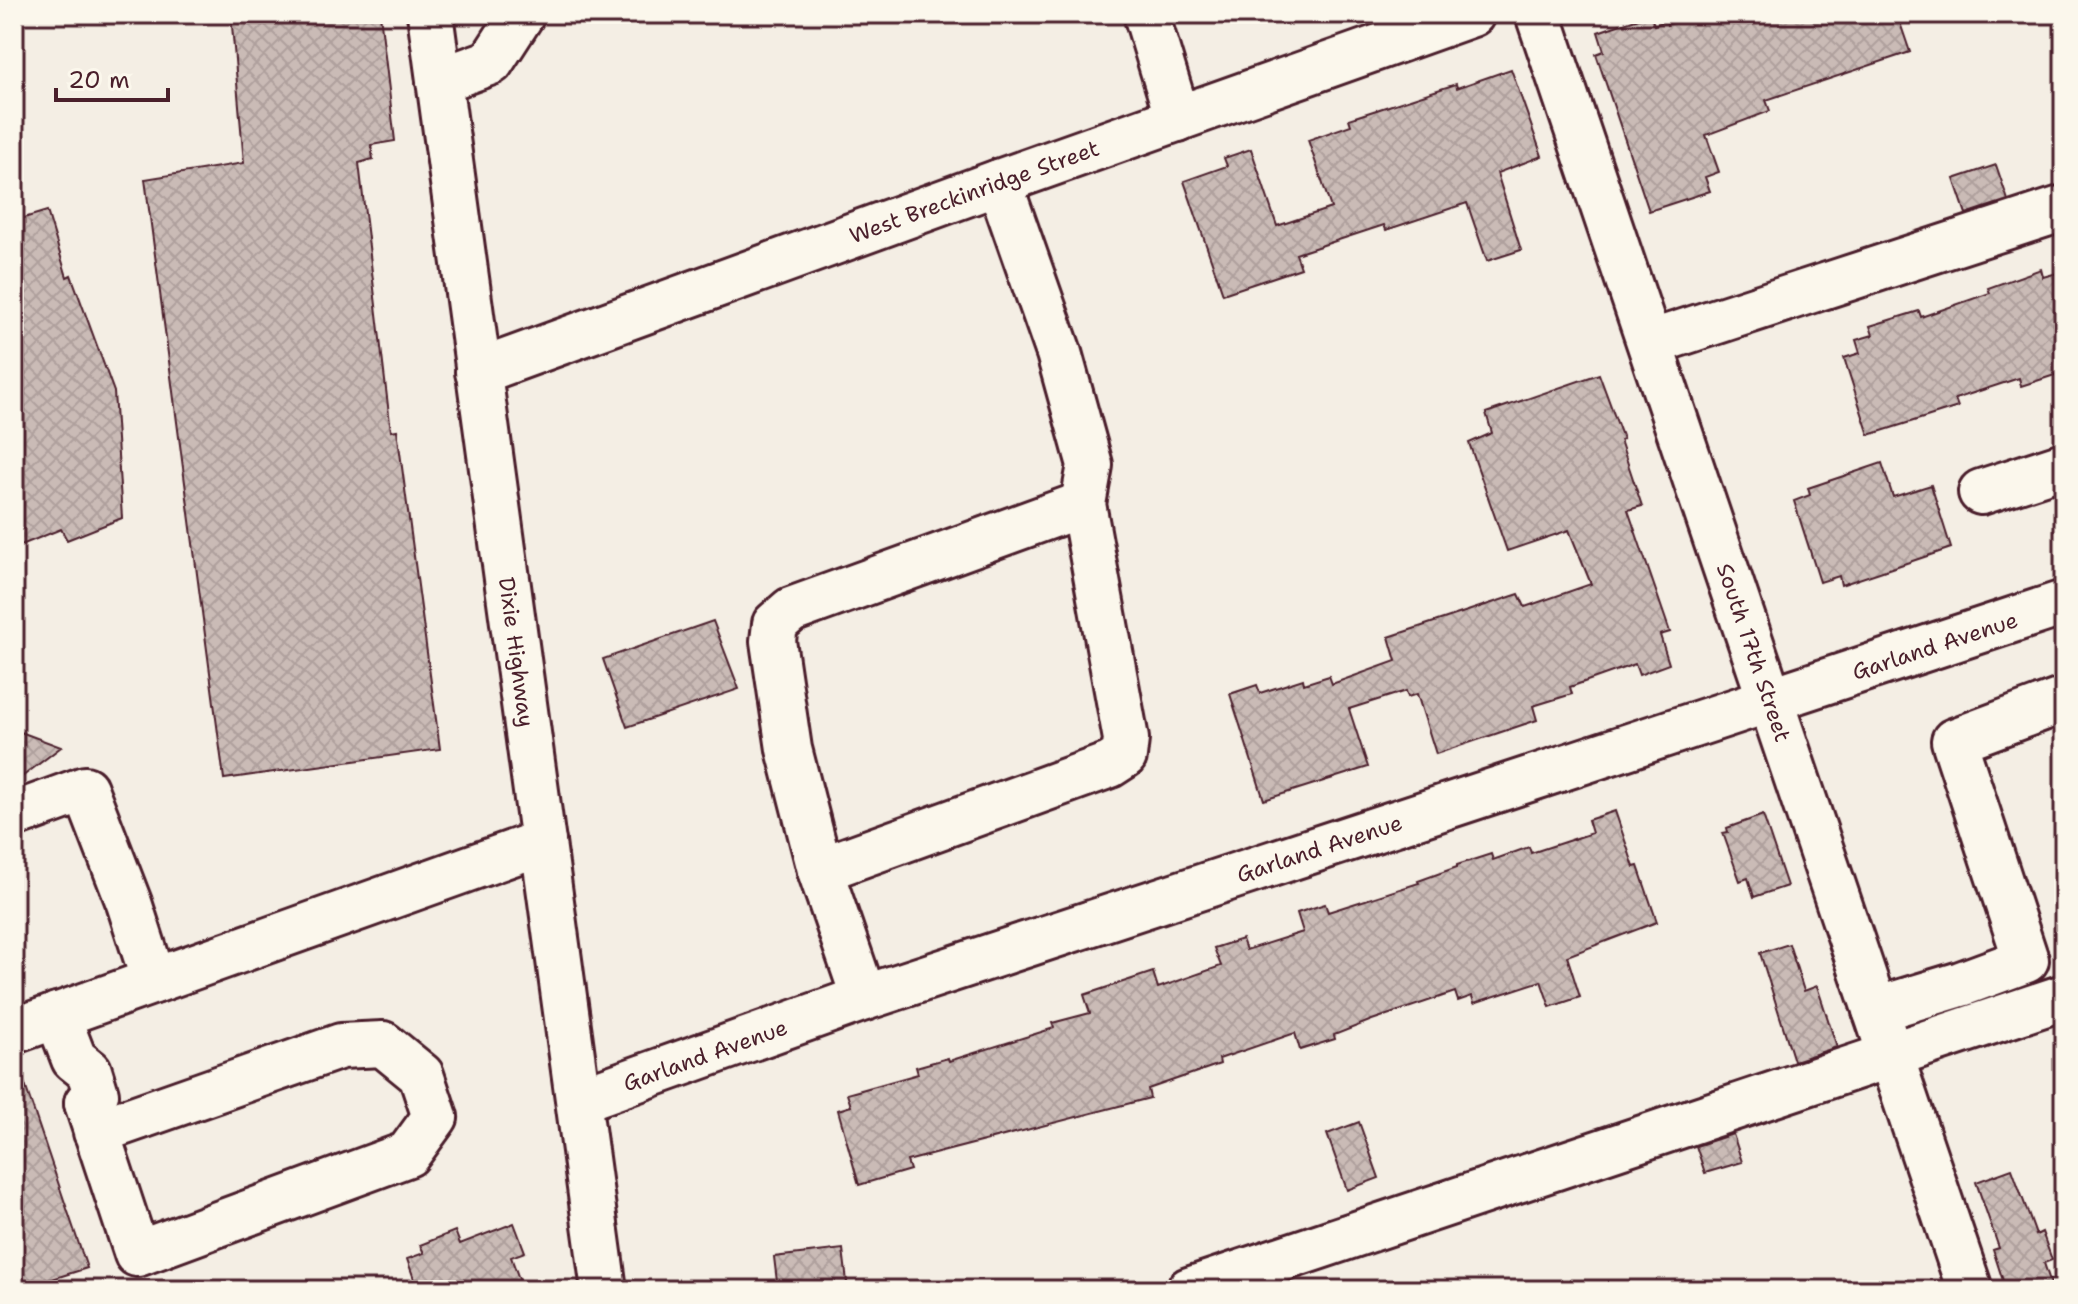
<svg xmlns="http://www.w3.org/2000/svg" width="2078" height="1304" font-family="'Shantell Sans',sans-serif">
	<defs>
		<pattern id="building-cross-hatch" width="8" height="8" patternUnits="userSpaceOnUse" patternTransform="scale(2)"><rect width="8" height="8" fill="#cabbb6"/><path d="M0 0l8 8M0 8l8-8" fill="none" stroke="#afa09d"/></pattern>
	</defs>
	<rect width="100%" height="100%" fill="#f4eee4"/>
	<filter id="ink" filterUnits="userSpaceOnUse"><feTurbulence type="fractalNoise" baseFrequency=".0125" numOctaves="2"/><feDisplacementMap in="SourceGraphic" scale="16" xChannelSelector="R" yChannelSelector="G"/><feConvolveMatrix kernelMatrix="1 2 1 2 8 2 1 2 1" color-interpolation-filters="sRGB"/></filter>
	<g filter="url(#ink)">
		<path fill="url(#building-cross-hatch)" stroke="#4a1f2b" stroke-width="2" d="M231 14H380L395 141 371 145 373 159 359 163 391 431 397 430 440 749 224 779 145 179 244 163Z
			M1650 14 1654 25 1666 21 1667 25 1698 14H1897L1910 52 1766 100 1770 111 1706 135 1719 172 1705 177 1710 191 1649 211 1596 54 1604 51 1598 32Z
			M1511 69 1542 156 1497 173 1521 250 1487 261 1467 203 1386 230 1384 225 1296 254 1301 268 1223 294 1184 181 1227 166 1224 158 1251 149 1277 226 1331 208 1308 140 1351 125 1349 119 1456 84 1457 88Z
			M1996 165 2008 200 1966 214 1954 179Z
			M47 211 67 277 71 275 114 392 122 518 67 540 61 529 14 548V221Z
			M2041 269 2043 277 2064 271V372L2021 386 2019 378 1955 399 1958 407 1869 435 1844 358 1860 353 1856 340 1873 335 1870 326 1919 311 1921 317 1990 293 1988 288Z
			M1599 374 1623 439 1620 440 1642 506 1628 510 1670 632 1660 635 1669 664 1639 675 1635 664 1570 687 1572 694 1533 706 1537 720 1436 754 1417 694 1408 697 1406 691 1349 709 1368 767 1264 800 1230 694 1257 685 1260 693 1303 679 1304 684 1329 676 1332 684 1396 661 1389 637 1519 594 1525 607 1591 584 1569 530 1507 551 1469 443 1492 433 1486 413Z
			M1882 463 1893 497 1931 485 1951 548 1841 585 1839 576 1820 582 1794 501 1810 495 1808 488Z
			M713 621 739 689 627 727 603 659Z
			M18 731 61 747 14 783V767Z
			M1615 811 1634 867 1638 866 1657 922 1567 956 1580 997 1550 1007 1541 981 1474 1003 1472 996 1458 1001 1455 992 1372 1020 1334 1035 1335 1039 1300 1050 1295 1033 1219 1059 1220 1064 1148 1089 1150 1098 907 1161 910 1170 859 1185 838 1110 851 1106 847 1094 918 1074 916 1067 948 1058 949 1061 1054 1028 1052 1023 1090 1013 1084 995 1153 972 1158 988 1221 966 1214 948 1242 939 1246 950 1303 932 1297 913 1325 904 1328 912 1419 883 1418 881 1457 867V865L1491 854 1493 860 1529 847 1531 853 1592 833 1588 820Z
			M1763 815 1787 886 1754 897 1748 878 1740 881 1723 833 1728 832 1727 828Z
			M1789 944 1804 991 1817 986 1837 1047 1794 1061 1760 953Z
			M19 1067 87 1268 24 1288 14 1261V1068Z
			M1359 1122 1379 1178 1347 1190 1327 1134Z
			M1733 1134 1742 1162 1705 1173 1696 1146Z
			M2012 1169 2036 1235 2042 1232 2052 1260 2044 1263 2053 1290H2006L1993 1250 1999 1248 1976 1182Z
			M514 1223 525 1252 511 1257 523 1290H418L407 1259 424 1253 420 1245 455 1231 460 1244Z
			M843 1249 848 1290H778L774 1257Z"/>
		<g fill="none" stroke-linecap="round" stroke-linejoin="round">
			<g stroke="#4a1f2b" stroke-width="50">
				<g id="minor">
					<path id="s1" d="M430 14 604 1290"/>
					<path d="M1146 14 1178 119"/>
					<path id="s2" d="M1538 14 1970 1290"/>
					<path d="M439 81 491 62 522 14"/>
					<path d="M1650 343 2064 208"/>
					<path id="s3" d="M478 372 999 182 1472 14"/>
					<path d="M1981 492 2064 465"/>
					<path d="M14 815 85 789 129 903 154 981"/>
					<path d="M820 870 1110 765 1124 756 1126 739 1083 504 1090 465 1059 353 999 182"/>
					<path d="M864 998 820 870 789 749 773 641 775 624 791 610 1083 504"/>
					<path d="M1875 1010 1961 984 2026 960 1954 741 2064 700"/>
					<path d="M57 1015 74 1059 89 1071 96 1094 87 1103"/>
					<path d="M14 1031 543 842"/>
					<path id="s4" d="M579 1100 864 998 2064 603"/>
					<path d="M87 1103 137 1254 408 1154 435 1117 421 1075 383 1044 341 1046 96 1132"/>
					<path d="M1189 1290 2064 997"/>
				</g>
			</g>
			<use href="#minor" stroke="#fbf7ec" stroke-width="44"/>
		</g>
	</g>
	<g text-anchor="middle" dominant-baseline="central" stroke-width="7" stroke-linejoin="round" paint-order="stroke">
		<g font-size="22" fill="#4a1f2b" stroke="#fbf7ec">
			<text stroke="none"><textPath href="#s3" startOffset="528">West Breckinridge Street</textPath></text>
			<text stroke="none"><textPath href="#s4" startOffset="1430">Garland Avenue</textPath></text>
			<text stroke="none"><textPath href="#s1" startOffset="644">Dixie Highway</textPath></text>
			<text stroke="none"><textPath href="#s2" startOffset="674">South 17th Street</textPath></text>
			<text stroke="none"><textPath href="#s4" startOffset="782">Garland Avenue</textPath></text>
			<text stroke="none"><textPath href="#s4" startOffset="134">Garland Avenue</textPath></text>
		</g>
	</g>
	<rect width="2078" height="1304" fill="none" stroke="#fbf7ec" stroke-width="48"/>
	<rect x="24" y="24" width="2030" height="1256" fill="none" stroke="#4a1f2b" stroke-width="3" filter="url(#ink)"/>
	<path d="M56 88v12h112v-12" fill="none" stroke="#4a1f2b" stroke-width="4"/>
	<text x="68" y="88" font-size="24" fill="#4a1f2b" stroke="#fbf7ec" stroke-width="6" paint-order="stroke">20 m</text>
</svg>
